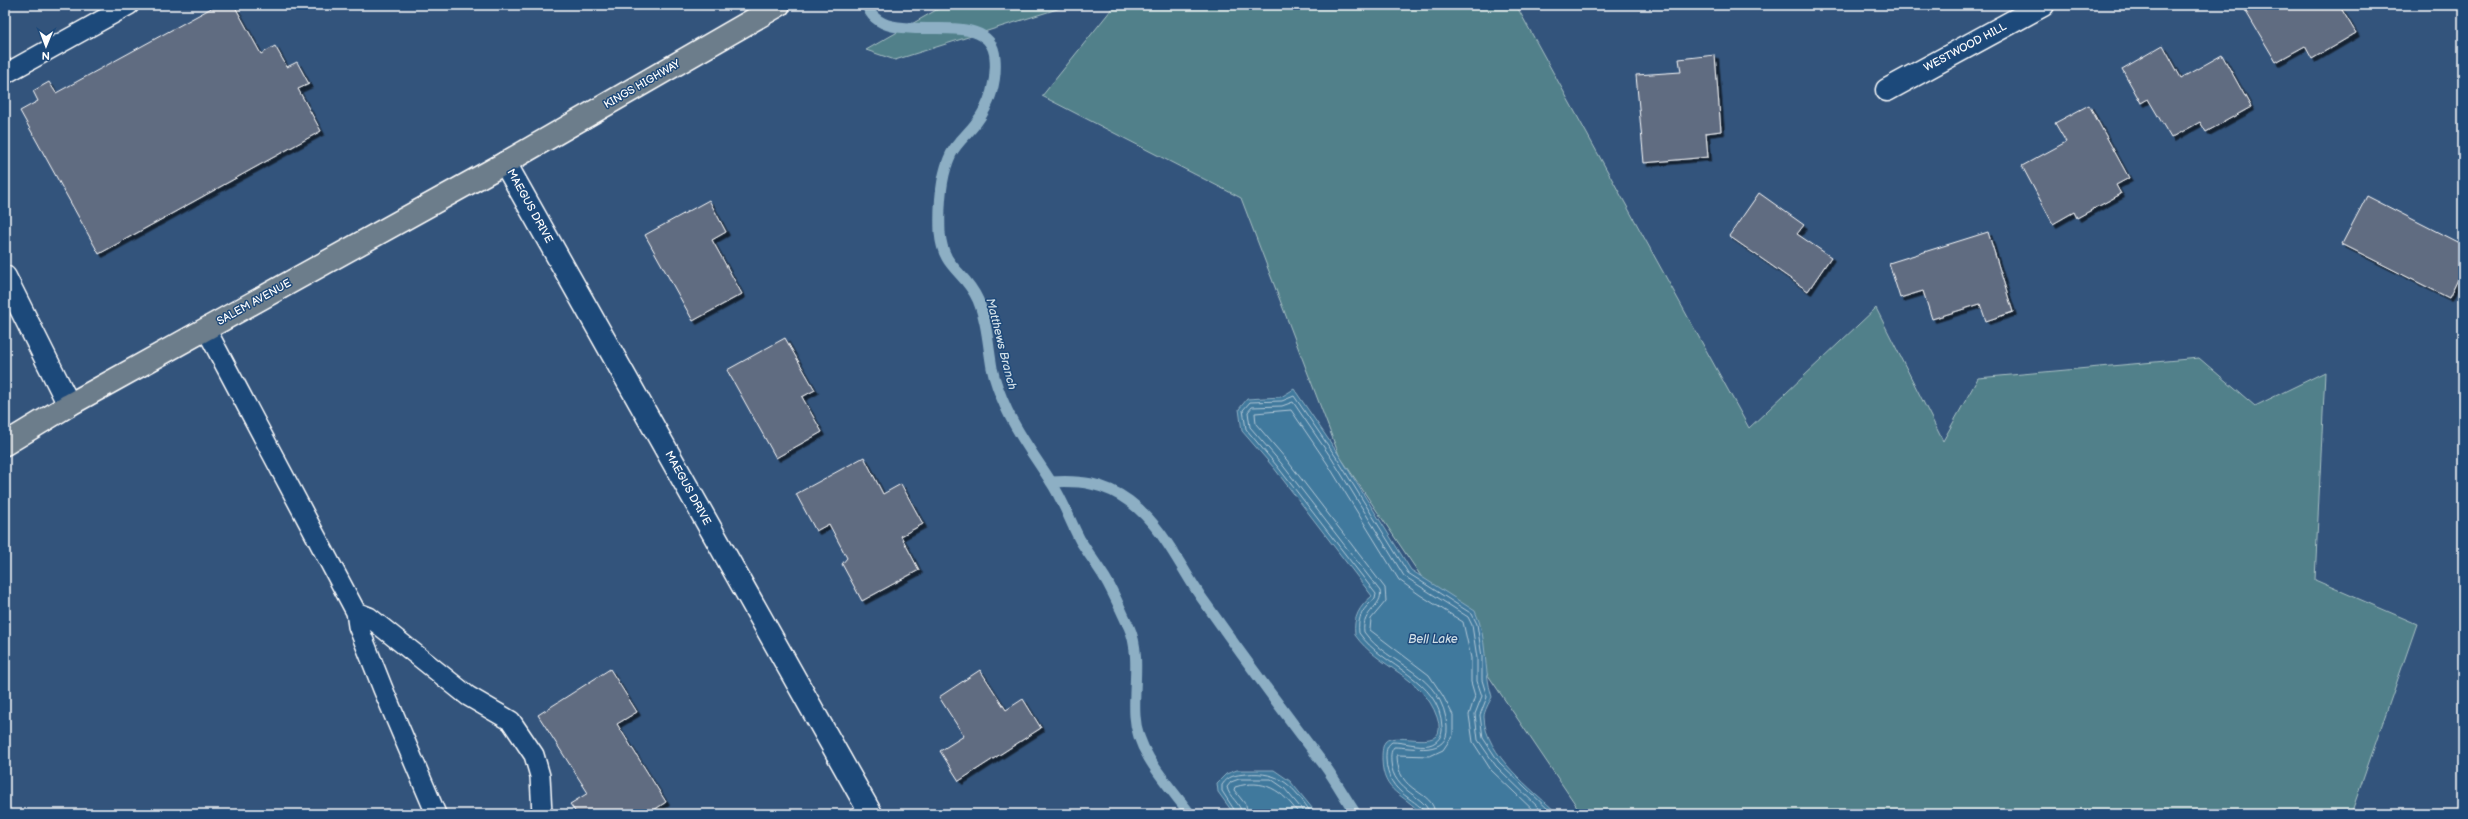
<svg xmlns="http://www.w3.org/2000/svg" width="2468" height="819" font-family="'Balsamiq Sans',sans-serif">
	<defs>
		<filter id="shadow"><feDropShadow dx="3.5" dy="3.5" stdDeviation="0" flood-color="#0009"/></filter>
	</defs>
	<rect width="100%" height="100%" fill="#33547c"/>
	<filter id="ink" filterUnits="userSpaceOnUse"><feTurbulence type="fractalNoise" baseFrequency=".025" numOctaves="2"/><feDisplacementMap in="SourceGraphic" scale="8" xChannelSelector="R" yChannelSelector="G"/><feConvolveMatrix kernelMatrix="1 2 1 2 8 2 1 2 1" color-interpolation-filters="sRGB"/></filter>
	<g filter="url(#ink)">
		<path fill="#51808a" stroke="#a8c0c4" d="M945 5H1070L895 60 866 50Z
			M1115 5H1516L1749 428 1876 308 1943 441 1978 378 2199 358 2255 406 2325 372 2315 580 2417 624 2351 814H1582L1339 455 1241 198 1042 96Z"/>
		<path fill="#41799d" stroke="#8dafc4" d="M1294 389 1339 455 1411 570 1475 611C1488 638 1483 669 1492 697 1489 703 1484 711 1484 717 1485 755 1532 789 1558 814H1421C1404 793 1383 794 1382 760 1382 754 1382 747 1385 742 1395 729 1451 757 1437 717 1423 676 1378 668 1355 635 1353 617 1359 607 1372 596L1274 468 1242 431 1239 409 1247 399 1281 397Z
			M1237 770H1274L1290 781 1317 814H1234L1218 792 1217 783 1226 774Z"/>
		<g fill="none" stroke-linecap="round" stroke-linejoin="round">
			<path stroke="#b3c9d8" stroke-width="1" d="M1237 814 1222 791V785C1228 776 1235 775 1246 774 1281 771 1293 786 1312 814
				M1242 814C1241 803 1229 798 1227 787L1231 782 1239 779H1271L1284 788 1306 814
				M1248 814 1246 805 1234 790 1235 787C1264 778 1282 790 1299 814
				M1424 814C1422 799 1387 797 1386 759 1386 752 1386 746 1392 742 1404 742 1418 747 1429 745 1438 743 1443 735 1442 727 1440 678 1383 668 1359 633 1357 617 1363 608 1375 599L1376 594 1277 466 1246 429 1243 410 1250 402 1282 401 1294 396 1336 457 1408 573 1472 614 1477 624 1482 657V680L1487 697 1480 715 1483 738 1499 762 1553 814
				M1429 814C1428 796 1393 793 1391 762 1391 757 1390 752 1394 747 1412 747 1449 757 1447 727 1444 673 1388 666 1364 632 1361 611 1384 606 1380 591L1281 463 1250 427 1248 412 1252 407 1282 406 1293 402 1332 459 1404 576 1468 617 1472 625 1477 658V681L1482 696 1475 714 1478 740 1496 766 1545 814
				M1435 814C1434 789 1397 795 1397 755L1430 756 1443 750 1453 735V715L1443 696 1429 675 1370 630 1371 619 1386 601 1385 588 1286 459 1256 424 1255 413 1291 410 1327 463 1399 580 1420 595 1463 622 1471 658V682L1475 696 1469 715 1473 742 1491 770 1537 814"/>
			<path stroke="#8dafc4" stroke-width="11" d="M867 5C882 55 991 0 995 58 997 81 990 105 976 123 968 134 957 142 951 154 940 177 939 207 940 233 943 270 965 270 978 300 987 322 988 345 992 368 995 383 1001 397 1007 410 1019 436 1036 458 1051 482 1063 500 1070 521 1080 540 1088 553 1097 565 1105 578 1114 593 1121 611 1129 627 1141 653 1133 688 1135 716 1137 754 1169 785 1190 814
				M1051 482C1079 480 1105 483 1129 501 1162 525 1178 563 1201 597 1241 654 1282 710 1325 766 1336 781 1345 798 1356 814"/>
		</g>
		<path fill="#616c81" stroke="#fff" filter="url(#shadow)" d="M217 5H234L261 54 275 46 287 67 297 62 309 84 298 89 321 131 99 254 20 111 38 101 33 91 49 82 56 93Z
			M2242 5H2339L2356 33 2312 59 2305 46 2276 62Z
			M2163 45 2181 78 2222 55 2251 107 2206 132 2200 122 2171 138 2148 99 2141 103 2122 69Z
			M1715 55 1721 131 1706 133 1708 157 1644 163 1636 75 1681 72 1679 59Z
			M2089 105 2129 178 2116 185 2121 194 2077 218 2074 212 2053 224 2022 166 2066 142 2055 123Z
			M1759 193 1804 225 1797 234 1831 257 1808 291 1729 236Z
			M2367 196 2463 245V269L2449 298 2342 244Z
			M709 200 726 232 712 240 742 294 693 321 645 235Z
			M1988 232 2013 312 1986 321 1980 304 1932 319 1923 291 1900 298 1889 263Z
			M785 338 815 390 802 397 822 432 776 458 727 370Z
			M864 457 883 494 901 484 923 524 901 536 919 570 862 601 842 564 847 558 829 524 816 531 796 494Z
			M610 669 637 712 617 724 666 802 648 814H577L570 804 588 793 538 715Z
			M980 670 1006 710 1023 699 1041 728 959 781 940 751 964 736 939 697Z"/>
		<g fill="none" stroke-linecap="round" stroke-linejoin="round">
			<g stroke="#fff" stroke-width="22">
				<path id="lane" d="M5 74 129 5
					M206 329 356 612 358 626 383 689 436 814
					M356 612 369 617 468 696 511 721 534 755 540 776 542 814"/>
			</g>
			<g stroke="#fff" stroke-width="25">
				<path id="street" d="M1887 90 2043 5
					M505 163 871 814
					M5 277 69 405"/>
			</g>
			<g stroke="#fff" stroke-width="25">
				<path id="primary" d="M5 444 69 405 505 163 779 5"/>
			</g>
			<use href="#lane" stroke="#1f4a7a" stroke-width="19"/>
			<use href="#street" stroke="#1f4a7a" stroke-width="22"/>
			<use href="#primary" stroke="#6c7d8b" stroke-width="22"/>
		</g>
	</g>
	<g text-anchor="middle" dominant-baseline="central" stroke-width="3" stroke-linejoin="round" paint-order="stroke">
		<g font-size="11" fill="#fff" stroke="#1f4a7a">
			<text transform="translate(1965 47) rotate(-28)">WESTWOOD HILL</text>
			<text transform="translate(642 84) rotate(-30)">KINGS HIGHWAY</text>
			<text transform="translate(530 206) rotate(61)">MAEGUS DRIVE</text>
			<text transform="translate(254 302) rotate(-29)">SALEM AVENUE</text>
			<text transform="translate(688 488) rotate(61)">MAEGUS DRIVE</text>
		</g>
		<g font-size="12" font-style="italic" fill="#d0dee6" stroke="#1f4a7a">
			<text transform="translate(1001 344) rotate(76)">Matthews Branch</text>
			<text x="1433" y="639">Bell Lake</text>
		</g>
	</g>
	<rect width="2468" height="819" fill="none" stroke="#1f4a7a" stroke-width="20"/>
	<rect x="10" y="10" width="2448" height="799" fill="none" stroke="#fff" stroke-width="1.5" filter="url(#ink)"/>
	<g transform="translate(46 46) rotate(181)" stroke="#1f4a7a" stroke-width="3" paint-order="stroke">
	<path d="M0-3L7 15L0 10L-7 15Z" fill="#ffffff"/>
	<text y="-6" font-size="11" font-weight="bold" text-anchor="middle" fill="#ffffff">N</text>
	</g>
</svg>
